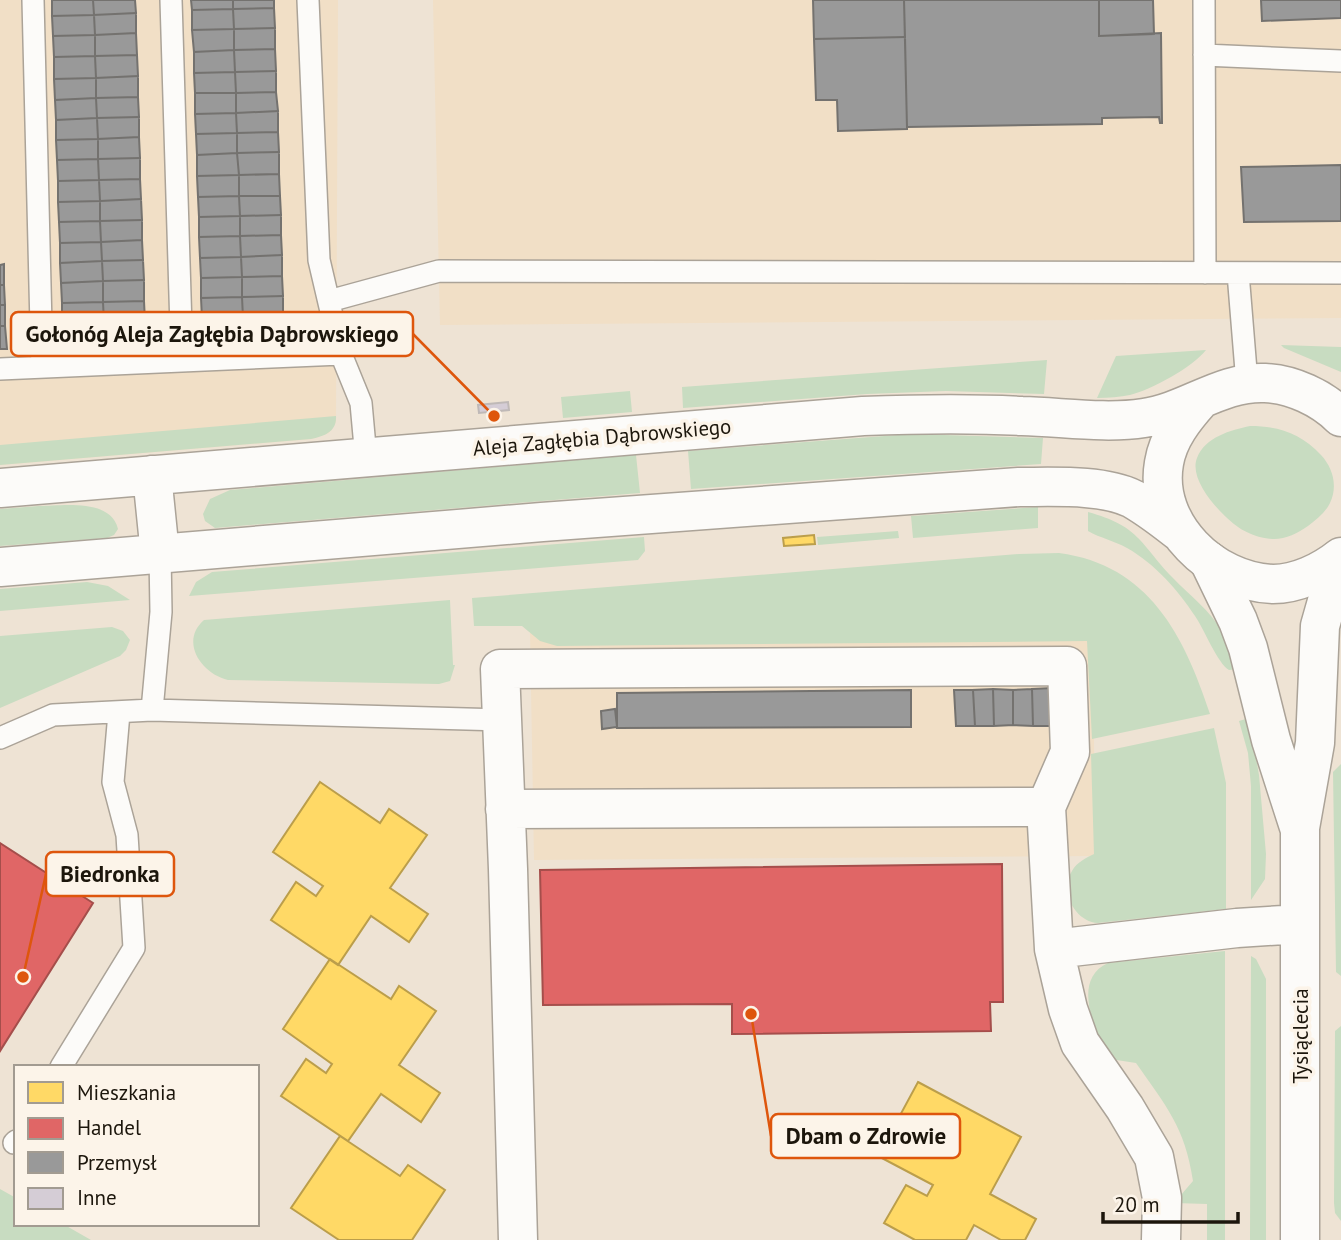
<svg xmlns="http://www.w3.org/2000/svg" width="1341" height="1240" font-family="'PT Sans',sans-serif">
	<rect width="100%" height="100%" fill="#eee3d4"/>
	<path fill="#f1dfc6" d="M0 0H338L336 422 329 433 311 439 0 465Z
		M433 0H1341V318L440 325Z
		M1093 623 1095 856 534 860 530 630Z"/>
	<path fill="#c8dcc1" d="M1281 345 1341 347V372L1284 348Z
		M1206 350C1193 367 1151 390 1130 395 1120 397 1109 398 1097 398L1116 356Z
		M1047 360 1044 394 946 391 867 394 683 408 682 387Z
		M630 391 632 412 563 418 561 397Z
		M336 416C337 432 324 436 311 439L0 465V445Z
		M1250 426C1278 426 1301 433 1321 455 1333 468 1338 486 1330 503 1325 513 1317 519 1308 526 1298 533 1286 539 1274 539 1262 539 1248 534 1238 527 1221 515 1188 480 1197 458 1205 437 1231 430 1250 426Z
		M911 434 1043 438 1041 464 691 489 688 451Z
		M636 455 640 493 215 528 205 521 203 514 210 499 230 490Z
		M39 506C62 506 111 498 118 529L114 535 107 538 0 546V509Z
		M1038 507V528L913 538 911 516Z
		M1088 512C1139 526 1139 542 1172 577 1189 595 1211 611 1223 633 1229 644 1233 657 1238 669L1229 670C1218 664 1204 629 1195 616 1178 590 1155 564 1127 548 1115 541 1100 538 1088 531Z
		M898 531 899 538 818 545 817 537Z
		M644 537 645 551 638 560 189 596 196 582 212 572Z
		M1059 553C1149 565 1184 635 1210 714L1092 739 1087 641 557 646 540 641 522 626H474L472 598 1019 554Z
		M87 582 108 586 130 600 0 611V589Z
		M450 600 453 665H455L450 681 439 684 228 680C202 674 179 642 204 620Z
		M112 627 123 631 130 640 126 650 120 656 0 708V636Z
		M1249 718 1259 775 1266 854 1265 879 1251 900V786L1248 753 1239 721Z
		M1214 728 1226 783V909L1098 923C1075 922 1059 891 1072 871 1077 862 1086 858 1094 854L1091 754Z
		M1341 764V976L1336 972 1333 772Z
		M1225 951V1240H1207V1204L1174 1203 1193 1181C1185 1127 1166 1106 1136 1063L1110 1059C1096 1034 1070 980 1108 963Z
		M1251 956 1256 959 1266 979V1240H1250Z
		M1341 1026V1221L1335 1213 1334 1203 1335 1031Z
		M0 1189 16 1198V1224H63L91 1240H0Z"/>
	<path fill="#ffd966" stroke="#bb9e4b" stroke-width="2" d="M814 535 815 544 784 546 783 538Z
		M320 782 380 823 389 809 427 835 390 888 428 914 409 942 371 916 338 965 271 920 296 882 316 896 323 886 273 852Z
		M330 959 391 999 399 986 436 1011 399 1065 440 1093 421 1122 381 1094 348 1141 281 1096 306 1059 326 1073 332 1064 283 1029Z
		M918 1082 1021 1137 990 1194 1036 1219 1025 1240H1001L974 1225 966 1240H915L884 1223 906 1185 927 1196 933 1185 878 1156Z
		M340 1136 400 1176 408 1165 445 1190 412 1240H339L291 1208Z"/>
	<path fill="#e06666" stroke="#a54e4b" stroke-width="2" d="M0 843 93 903 0 1051Z
		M1002 864 1003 1002H990L991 1031 732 1034V1004L543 1005 540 870Z"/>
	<path fill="#999" stroke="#74726f" stroke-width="2" d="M52 0H93L94 15 52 16Z
		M93 0H135L136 13 94 15Z
		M191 0H233V9L192 10Z
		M233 0H274V8L233 9Z
		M813 0H904L905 37 814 39Z
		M904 0H1099V36L1161 33 1162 123H1160L1159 117 1102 118V124L907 127Z
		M1099 0H1153L1154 34 1099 36Z
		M1261 0H1341V18L1262 21Z
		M274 8 275 28 234 29 233 9Z
		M233 9 234 29 192 30V10Z
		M136 13V33L95 35 94 15Z
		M94 15 95 35 53 36 52 16Z
		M275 28V49L234 50V29Z
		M234 29V50L194 52 192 30Z
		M136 33 137 55 95 56V35Z
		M95 35V56L54 57 53 36Z
		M905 37 907 129 838 131 837 100H816L814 39Z
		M275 49 276 71 235 72 234 50Z
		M234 50 235 72 194 73V52Z
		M137 55 138 76 96 78 95 56Z
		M95 56 96 78 54 79V57Z
		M276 71V92L236 93 235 72Z
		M235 72 236 93H195L194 73Z
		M138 76V97L96 98V78Z
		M96 78V98L55 100 54 79Z
		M276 92 278 111 236 113V93Z
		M195 93H236V113L195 114Z
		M138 97 139 117 97 118 96 98Z
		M96 98 97 118 56 120 55 100Z
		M278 111V132L237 133 236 113Z
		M236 113 237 133 196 134 195 114Z
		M139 117V137L98 139 97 118Z
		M97 118 98 139 56 140V120Z
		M278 132 279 152 237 153V133Z
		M237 133V153L197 155 196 134Z
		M139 137 140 158 98 159V139Z
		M98 139V159L57 160 56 140Z
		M279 152V174L239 175 237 153Z
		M237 153 239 175 197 176V155Z
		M140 158V179L99 180 98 159Z
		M98 159 99 180 58 181 57 160Z
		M1341 165V221L1244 222 1241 167Z
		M279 174 280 196H239V175Z
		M239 175V196L198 197 197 176Z
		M140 179 141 199 100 201 99 180Z
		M99 180 100 201 58 202V181Z
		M239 196H280L281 215 240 216Z
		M239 196 240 216 199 217 198 197Z
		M141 199 142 220 100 221V201Z
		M100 201V221L59 222 58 202Z
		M281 215V235L240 236V216Z
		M240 216V236L199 237V217Z
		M142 220V240L101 242 100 221Z
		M100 221 101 242 60 243 59 222Z
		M281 235 282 255 241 257 240 236Z
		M240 236 241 257 200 258 199 237Z
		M142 240 143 260 102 261 101 242Z
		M101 242 102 261 60 263V243Z
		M282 255V276L242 277 241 257Z
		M241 257 242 277 201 278 200 258Z
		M143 260 144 280 103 281 102 261Z
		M102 261 103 281 61 283 60 263Z
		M4 264V285H0V265Z
		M282 276 283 296 242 297V277Z
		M242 277V297L201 298V278Z
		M144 280V301L103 302V281Z
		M103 281V302L62 303 61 283Z
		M0 285H4L5 305H0Z
		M283 296V317L243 318 242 297Z
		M242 297 243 318 202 319 201 298Z
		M144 301 145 322 104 323 103 302Z
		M103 302 104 323 62 324V303Z
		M0 305H5V326H0Z
		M0 326H5L7 349H0Z
		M1052 688V726H1033L1032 689Z
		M993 689 994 726H975L973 690Z
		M993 689 1013 690V725L994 726Z
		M1032 689 1033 726 1013 725V690Z
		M911 690V727L617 728V693Z
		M954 690H973L975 726H956Z
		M615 709 617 727 602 729 601 711Z"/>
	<path fill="#d5cdd6" stroke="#bfb9b7" stroke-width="2" d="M508 402 509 410 479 413 478 405Z"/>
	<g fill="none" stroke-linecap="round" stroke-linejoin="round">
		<g stroke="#aba398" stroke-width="24">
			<path id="service" d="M33 0 42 367
				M171 0 182 361
				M308 0 319 260 341 354 361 403 366 458
				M1204 0 1205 273
				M1204 55 1341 61
				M1238 273 1247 383
				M329 301 439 271 1341 273
				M0 369 341 354
				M152 710 161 612 160 554
				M0 738 53 715 152 710 502 720
				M61 1067 134 948 127 835 113 782 119 713
				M14 1143 16 1141"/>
		</g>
		<g stroke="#aba398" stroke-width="41">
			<path id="minor" d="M1209 561 1238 621 1248 648 1271 740 1299 827
				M505 809 1046 807
				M1054 949 1237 928 1300 924
				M518 1240 508 869 500 669 1067 666 1070 752 1046 807 1054 949 1068 1009 1080 1043 1125 1108 1154 1157 1162 1198 1161 1240
				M1300 1240V828L1315 743 1320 626 1339 559"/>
		</g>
		<g stroke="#aba398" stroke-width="41">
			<path id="tertiary" d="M1201 399C1184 418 1168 438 1164 463 1153 525 1213 582 1273 584 1297 584 1322 572 1341 557
				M152 475 160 554
				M0 488 863 416C916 414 969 413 1022 416 1062 417 1105 424 1144 418 1187 412 1221 381 1265 383 1292 384 1322 398 1341 417
				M0 567 542 522 1019 487C1053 487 1103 484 1133 499 1150 509 1167 522 1182 534"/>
		</g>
		<use href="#service" stroke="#fcfbf9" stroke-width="21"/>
		<use href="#minor" stroke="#fcfbf9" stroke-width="38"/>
		<use href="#tertiary" stroke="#fcfbf9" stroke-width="38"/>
	</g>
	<g text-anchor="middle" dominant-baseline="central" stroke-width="7" stroke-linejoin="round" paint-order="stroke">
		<g font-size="21" fill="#1c160c" stroke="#fcf4e9">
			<text transform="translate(602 437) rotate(-5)">Aleja Zagłębia Dąbrowskiego</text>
			<text transform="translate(1300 1036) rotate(-90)">Tysiąclecia</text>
		</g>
	</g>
	<path fill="none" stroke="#de560c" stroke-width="2.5" d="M494 416L413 334M23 977L46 874M751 1014L771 1136"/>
	<g fill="#de560c" stroke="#fcf4e9" stroke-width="2.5">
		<circle cx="494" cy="416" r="7"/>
		<circle cx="23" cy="977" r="7"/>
		<circle cx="751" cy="1014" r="7"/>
	</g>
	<g fill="#fcf4e9" stroke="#de560c" stroke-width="2.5">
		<rect x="11" y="312" width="402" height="44" rx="7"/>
		<rect x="46" y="852" width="128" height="44" rx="7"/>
		<rect x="771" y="1114" width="189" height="44" rx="7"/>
	</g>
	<g font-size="23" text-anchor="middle" font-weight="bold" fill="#1c160c">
		<text x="212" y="342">Gołonóg Aleja Zagłębia Dąbrowskiego</text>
		<text x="110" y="882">Biedronka</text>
		<text x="866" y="1144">Dbam o Zdrowie</text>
	</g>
	<rect x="14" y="1065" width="245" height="161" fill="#fcf4e9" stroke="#a29b91" stroke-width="2"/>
	<rect x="28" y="1082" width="35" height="21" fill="#ffd966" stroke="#a29b91" stroke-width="2"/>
	<text x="77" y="1100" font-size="21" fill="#1c160c">Mieszkania</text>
	<rect x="28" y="1118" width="35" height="21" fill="#e06666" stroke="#a29b91" stroke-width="2"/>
	<text x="77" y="1135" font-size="21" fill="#1c160c">Handel</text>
	<rect x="28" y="1152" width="35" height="21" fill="#999999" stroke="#a29b91" stroke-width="2"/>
	<text x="77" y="1170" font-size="21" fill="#1c160c">Przemysł</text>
	<rect x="28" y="1188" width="35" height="21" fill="#d5cdd6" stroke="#a29b91" stroke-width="2"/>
	<text x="77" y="1205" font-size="21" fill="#1c160c">Inne</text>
	<path d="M1103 1212v10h135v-10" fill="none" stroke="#1c160c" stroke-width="3.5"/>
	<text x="1114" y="1212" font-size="21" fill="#1c160c" stroke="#fcf4e9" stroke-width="5" paint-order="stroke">20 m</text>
</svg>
